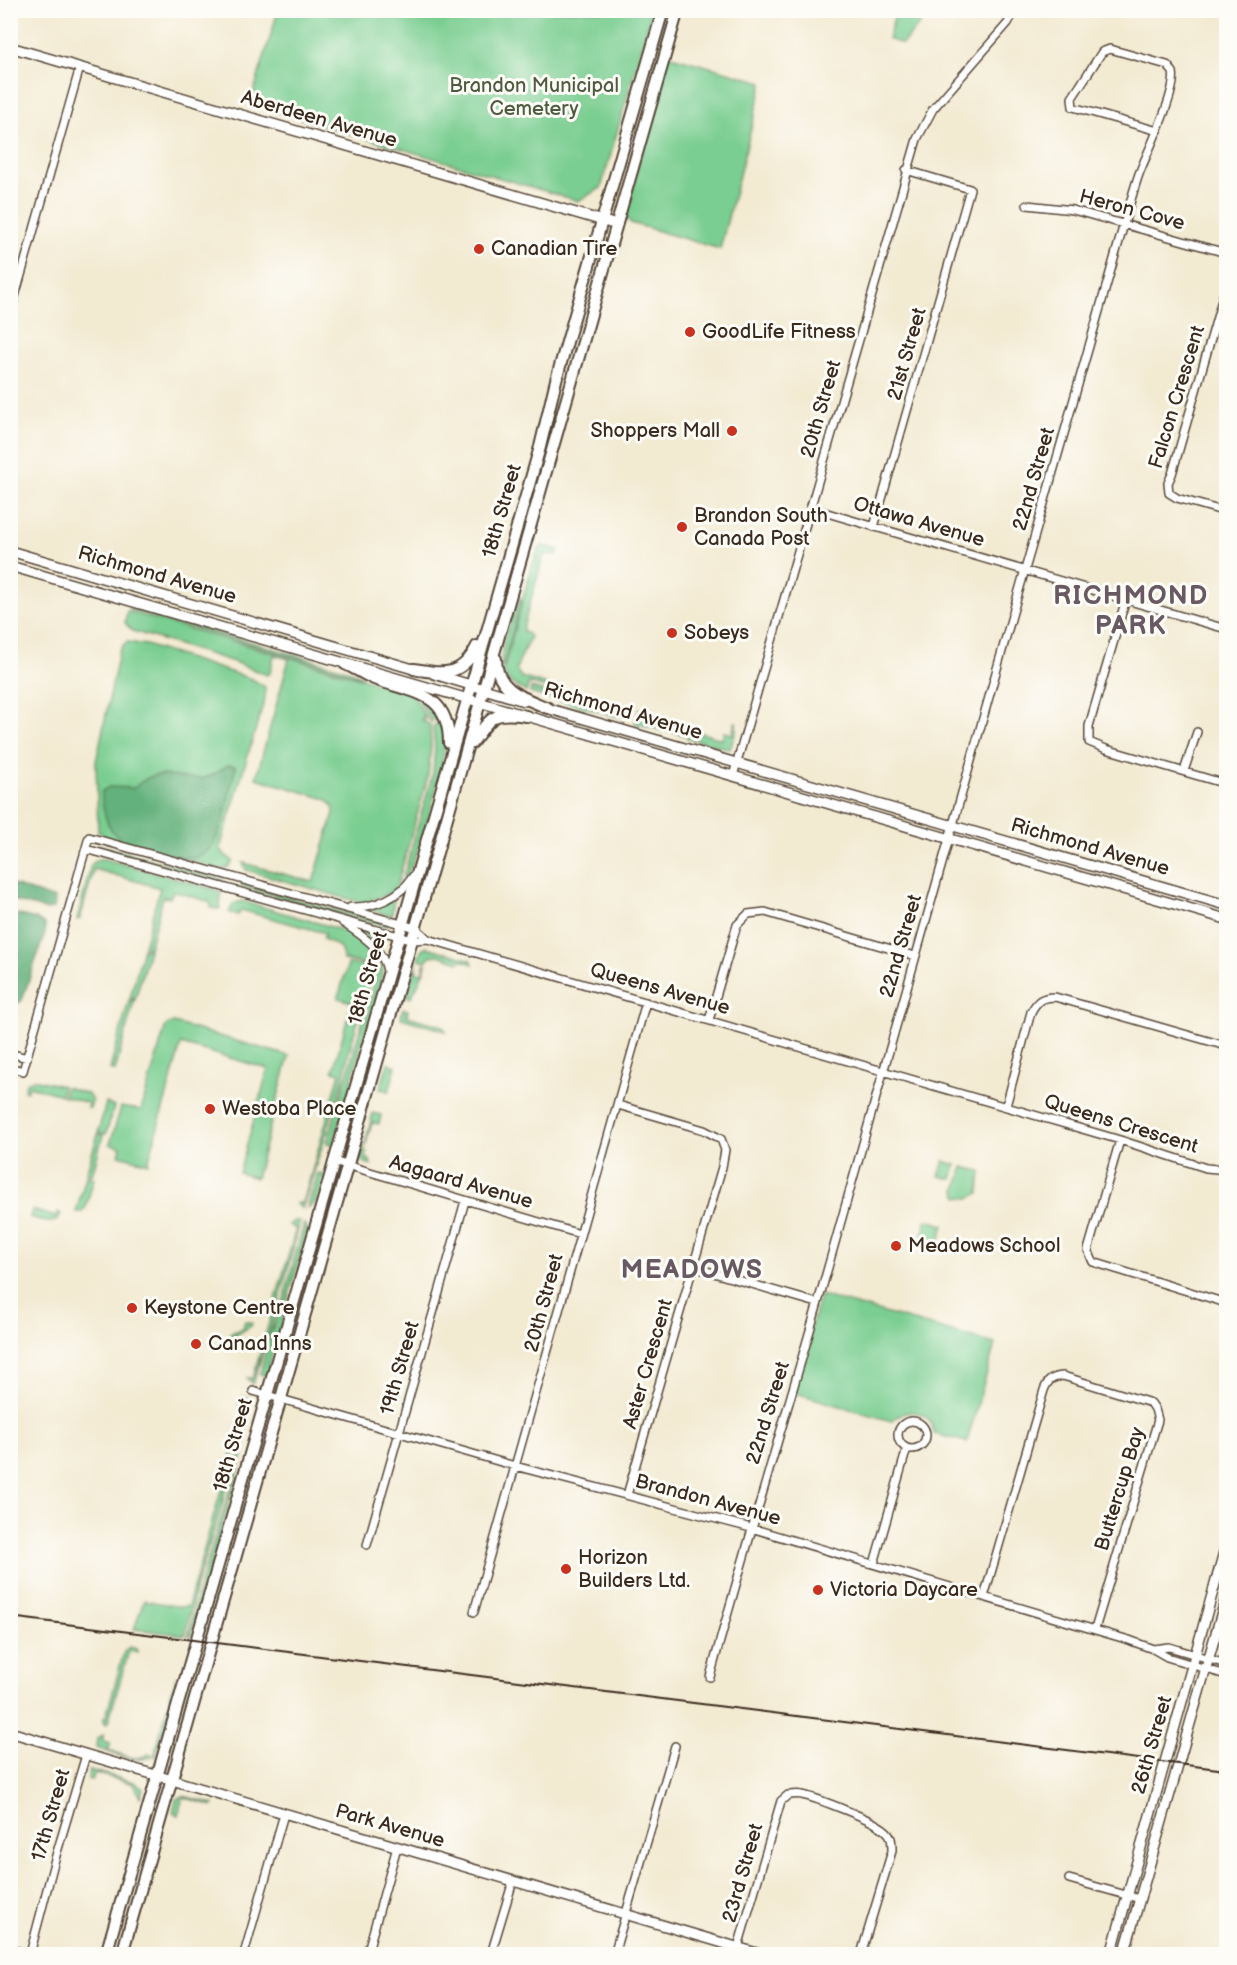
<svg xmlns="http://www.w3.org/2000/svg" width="1237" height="1965" font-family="'Balsamiq Sans',sans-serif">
	<rect width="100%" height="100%" fill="#fdfcf7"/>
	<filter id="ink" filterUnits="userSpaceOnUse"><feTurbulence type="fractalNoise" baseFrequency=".0167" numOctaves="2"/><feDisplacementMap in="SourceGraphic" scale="12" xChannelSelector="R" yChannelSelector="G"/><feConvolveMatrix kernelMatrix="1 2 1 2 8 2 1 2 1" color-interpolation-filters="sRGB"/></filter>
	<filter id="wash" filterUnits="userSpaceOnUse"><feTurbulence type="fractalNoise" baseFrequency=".008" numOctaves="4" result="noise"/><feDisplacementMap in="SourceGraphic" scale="24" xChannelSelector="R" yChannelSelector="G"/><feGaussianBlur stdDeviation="1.35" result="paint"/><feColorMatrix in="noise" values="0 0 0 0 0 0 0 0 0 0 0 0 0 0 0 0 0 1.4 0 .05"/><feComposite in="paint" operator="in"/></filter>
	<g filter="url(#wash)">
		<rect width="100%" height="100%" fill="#f3ead2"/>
		<path fill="#7ace91" stroke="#5a7c58" stroke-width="1.5" d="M278 11V10L652 11 601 188 578 201 250 104Z
			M896 11V10L932 11 902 44 888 39Z
			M664 54 763 82 720 249 631 223 626 218Z
			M543 546 559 550 557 555 544 554 522 631 528 634 530 637 516 669 521 677 547 685 546 688 529 683 526 692 508 681 503 671 532 566 539 549Z
			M520 598 521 602 502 668C498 644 512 620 520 598Z
			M131 607 351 671 363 677 129 609Z
			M127 611 399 689 414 696 427 720 423 716 422 720 430 725 431 746 428 776 396 889 386 895 362 903 246 870 243 863 313 882 334 813 333 806 326 799 256 778 289 659 274 655 270 673 267 675 231 661 133 631 125 623Z
			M128 642 146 645 252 679 265 687V698L220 848 225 855 233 861C231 866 227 869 221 869L105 837 98 831 96 762 119 652 124 644Z
			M531 688 615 712 617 706 620 714 618 717 530 693Z
			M419 694 440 715 431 722 418 697Z
			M640 708 639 715 722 739 724 732 732 734 736 721V732L730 749 687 738V736L665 729 664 731 635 723Z
			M441 718C442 725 445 733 445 740 444 768 417 866 401 885L433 773 435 747 433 727Z
			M99 845 223 879 224 881 222 882 99 848Z
			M98 859H105L214 889 221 894 220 908 218 909 211 908 210 902 173 891 170 898 163 897 149 948 144 946 160 888 94 869 80 919 77 920 91 865Z
			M241 884 388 924 387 927 241 887Z
			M394 898 392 916 370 910 369 908Z
			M242 901 349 932C361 939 369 947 377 957L374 965 343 960C343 947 335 943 323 939L325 933 241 910 238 915 229 912 233 904Z
			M360 929 384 936 380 950 360 931Z
			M427 947 471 960 473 964 462 960 459 962 438 955 430 956 426 961 418 959 421 950Z
			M143 948 149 950 135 1000 130 998Z
			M417 961 416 972 422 973 425 963 426 964C422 978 417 988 410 998L407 996Z
			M380 962 383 971 333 1145 327 1143Z
			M348 964 374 966 348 1055 342 1084 302 1209 296 1203H303L340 1073 333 1071 352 1002 338 998Z
			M129 1000 134 1001 115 1071 110 1069Z
			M403 1009 408 1010 407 1016 442 1026 446 1031 401 1018Z
			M174 1023 289 1056 256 1178 239 1173 268 1069 181 1044 148 1163 119 1155 121 1147 110 1144 121 1107 141 1110 165 1028 168 1024Z
			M388 1063 396 1066 389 1091 380 1089Z
			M33 1079 63 1086 61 1095 29 1086 27 1091H24L26 1083Z
			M66 1087 88 1094 92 1101 90 1108H87L88 1103 63 1096Z
			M106 1103 114 1107 106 1134 98 1132Z
			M373 1113 381 1115 379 1124 372 1123 364 1150 367 1152 366 1158 370 1160 371 1165 363 1162 361 1158Z
			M98 1134 103 1135 92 1175 86 1174Z
			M944 1161 956 1165 952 1179 939 1176Z
			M963 1167 981 1171 979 1193 970 1198 958 1197 956 1190Z
			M318 1173 324 1174C321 1186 320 1204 307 1209Z
			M86 1176 94 1178 86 1207 82 1212H76Z
			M32 1210 56 1217 58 1212 61 1214 56 1221 48 1222 30 1217Z
			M927 1220 944 1225 938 1244 923 1239 922 1235Z
			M294 1221H300L279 1302 253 1384 247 1378H253L296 1229 289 1225Z
			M304 1224 307 1229 306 1236 266 1376 260 1374 272 1330 283 1302Z
			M820 1295 995 1344 967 1442 934 1434C930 1409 909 1407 891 1421L792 1392Z
			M245 1321 252 1323 251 1326 236 1335 234 1343 229 1342 231 1333 243 1328Z
			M243 1397 249 1398 234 1449 222 1505 197 1582 185 1635 134 1629 144 1600 181 1607 188 1606 245 1406 238 1403Z
			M244 1430H246L243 1455 191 1636H188L201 1582 228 1497Z
			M129 1647 136 1649 138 1653 129 1651 108 1722 106 1724 104 1721V1717H106L124 1652Z
			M176 1677 178 1683 156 1757 154 1756Z
			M103 1735V1741L110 1743 108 1750C120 1753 139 1764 148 1754L152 1755 151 1757C134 1763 114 1754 97 1748L98 1738Z
			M90 1770 134 1782 143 1789 140 1797 133 1784 95 1773 92 1780 88 1779Z
			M183 1796 214 1804 213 1806 183 1797 178 1815 173 1812 176 1799Z"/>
		<path fill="#63b17b" stroke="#4f6e4c" stroke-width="1.5" d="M229 765 236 767C230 787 224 830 212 846 209 851 200 857 193 858 183 859 126 843 118 837 105 828 102 805 102 791L109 787 134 788C160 763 173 782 203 778 212 777 221 770 229 765Z
			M11 884 55 899 54 908 47 910 11 900Z
			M11 913 36 919 45 924V933L22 1000 12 1008Z"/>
	</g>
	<g filter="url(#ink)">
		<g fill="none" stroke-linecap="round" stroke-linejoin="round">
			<g stroke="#574739" stroke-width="10">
				<path id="street" d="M1027 205 1073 210 1226 253
					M1226 286 1172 474 1168 483 1169 493 1177 498 1226 512
					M10 314 80 67
					M810 508 1226 629
					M874 527 970 189 906 170
					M1126 599 1089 726V742L1106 749 1226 784
					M1184 771 1197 732
					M733 776 917 139 933 109 1008 23 1015 10
					M86 849 413 940 428 939 1120 1140 1206 1168 1217 1169 1226 1166
					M351 907C374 908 401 897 413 876
					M343 923C360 934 384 949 387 971
					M709 1020 737 925 748 914 765 912 915 956
					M10 1053 27 1058
					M10 1067 23 1071 89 837 416 928 428 939
					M618 1105 704 1130 721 1139 725 1150 722 1167 627 1495
					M1006 1106 1031 1012C1037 1001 1041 997 1055 997L1226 1046
					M1120 1140 1088 1250 1093 1262 1226 1303
					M333 1161 580 1234
					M693 1267 817 1303
					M253 1391 515 1466 751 1528 1129 1640 1153 1649 1167 1657 1226 1675
					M898 1435a14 14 0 1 1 28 0a14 14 0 1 1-28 0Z
					M367 1545 465 1201
					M874 1564 907 1448
					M984 1597 1044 1390C1048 1380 1052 1377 1063 1376L1151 1403 1155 1409 1158 1420 1095 1629
					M474 1612 646 1002
					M1153 1649 1169 1647 1226 1664
					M710 1677C750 1531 795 1386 836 1239 930 901 1027 562 1124 224 1129 208 1133 191 1139 174 1146 155 1178 90 1173 72 1172 71 1168 66 1167 65L1110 49 1102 52 1072 98 1073 107 1158 131
					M1069 1879 1140 1899
					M10 1949 29 1954
					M30 1954 55 1859 86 1755
					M244 1954 284 1814
					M367 1954 397 1847
					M491 1954 513 1881
					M614 1954 675 1746
					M736 1954 781 1801 788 1795C793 1795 798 1794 802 1795 817 1798 874 1820 885 1830 892 1835 892 1842 892 1851L861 1954"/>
			</g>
			<g stroke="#574739" stroke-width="12">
				<path id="secondary" d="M10 47 617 225
					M10 551 420 671
					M10 566 1226 919
					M434 674 524 701
					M543 707 1226 905
					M10 1732 760 1954
					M1111 1954 1226 1545
					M1124 1954 1226 1598"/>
			</g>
			<g stroke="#574739" stroke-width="14">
				<path id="primary" d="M496 659C496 690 524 698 548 708
					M345 664C355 668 364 675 374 679 412 693 449 691 449 743
					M414 669C443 674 462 677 477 646
					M472 743C492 717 491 711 526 716
					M106 1954 540 447 556 380 663 10
					M122 1954 678 10"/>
			</g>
			<use href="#street" stroke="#fff" stroke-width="7"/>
			<use href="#secondary" stroke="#fff" stroke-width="9"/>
			<use href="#primary" stroke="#fff" stroke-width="10"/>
			<path stroke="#3b2a1e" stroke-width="2" d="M10 1617 1226 1770"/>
		</g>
	</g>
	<g fill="#c8321e" stroke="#fdfcf7" stroke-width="2">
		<circle cx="479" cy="249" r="6"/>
		<circle cx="690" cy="332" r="6"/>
		<circle cx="732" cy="431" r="6"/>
		<circle cx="682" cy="527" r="6"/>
		<circle cx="672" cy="633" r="6"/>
		<circle cx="210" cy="1109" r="6"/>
		<circle cx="896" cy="1246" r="6"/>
		<circle cx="132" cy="1308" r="6"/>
		<circle cx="196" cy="1344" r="6"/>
		<circle cx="566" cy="1569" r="6"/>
		<circle cx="818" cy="1590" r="6"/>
	</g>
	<g text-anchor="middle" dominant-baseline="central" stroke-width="6" stroke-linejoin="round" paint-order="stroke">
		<g font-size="20" fill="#4e5b40" stroke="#fdfcf7">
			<text x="534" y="86">Brandon Municipal<tspan x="534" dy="23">Cemetery</tspan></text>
		</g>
		<g font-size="20" fill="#3b2a1e" stroke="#fdfcf7">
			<text transform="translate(319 119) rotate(16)">Aberdeen Avenue</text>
			<text transform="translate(1132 210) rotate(15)">Heron Cove</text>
			<text transform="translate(907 354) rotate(-74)">21st Street</text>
			<text transform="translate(1177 397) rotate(-73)">Falcon Crescent</text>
			<text transform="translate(821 409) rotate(-74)">20th Street</text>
			<text transform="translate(1034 479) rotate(-74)">22nd Street</text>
			<text transform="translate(502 511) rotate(-74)">18th Street</text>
			<text transform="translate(919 522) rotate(16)">Ottawa Avenue</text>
			<text transform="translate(157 575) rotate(16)">Richmond Avenue</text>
			<text transform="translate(623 711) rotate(16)">Richmond Avenue</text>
			<text transform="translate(1090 847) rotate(16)">Richmond Avenue</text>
			<text transform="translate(901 946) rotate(-74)">22nd Street</text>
			<text transform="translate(368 978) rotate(-74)">18th Street</text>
			<text transform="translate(660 989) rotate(16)">Queens Avenue</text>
			<text transform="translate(1121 1124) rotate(17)">Queens Crescent</text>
			<text transform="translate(461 1182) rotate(16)">Aagaard Avenue</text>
			<text transform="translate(544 1303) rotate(-75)">20th Street</text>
			<text transform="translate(648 1364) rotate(-74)">Aster Crescent</text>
			<text transform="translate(400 1368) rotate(-74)">19th Street</text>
			<text transform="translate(768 1413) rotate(-73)">22nd Street</text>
			<text transform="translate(233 1445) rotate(-74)">18th Street</text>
			<text transform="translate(1120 1489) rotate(-73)">Buttercup Bay</text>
			<text transform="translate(708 1500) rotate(15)">Brandon Avenue</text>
			<text transform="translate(1152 1745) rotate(-74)">26th Street</text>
			<text transform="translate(51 1815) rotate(-74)">17th Street</text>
			<text transform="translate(390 1826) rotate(16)">Park Avenue</text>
			<text transform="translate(743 1873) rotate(-74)">23rd Street</text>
		</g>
		<g font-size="20" fill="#3b2a1e" stroke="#fdfcf7" text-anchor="start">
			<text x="491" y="249">Canadian Tire</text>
			<text x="702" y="332">GoodLife Fitness</text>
			<text x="720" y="431" text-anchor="end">Shoppers Mall</text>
			<text x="694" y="516">Brandon South<tspan x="694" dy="23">Canada Post</tspan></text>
			<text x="684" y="633">Sobeys</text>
			<text x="222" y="1109">Westoba Place</text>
			<text x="908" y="1246">Meadows School</text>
			<text x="144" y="1308">Keystone Centre</text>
			<text x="208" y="1344">Canad Inns</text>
			<text x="578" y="1558">Horizon<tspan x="578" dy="23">Builders Ltd.</tspan></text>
			<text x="830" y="1590">Victoria Daycare</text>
		</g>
		<g font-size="26" font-weight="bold" letter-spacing="1.5" fill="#685962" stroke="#fdfcf7">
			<text x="1131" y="596">RICHMOND<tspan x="1131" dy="30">PARK</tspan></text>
			<text x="692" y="1270">MEADOWS</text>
		</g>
	</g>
	<rect width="1237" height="1965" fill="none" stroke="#fdfcf7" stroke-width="36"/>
</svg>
